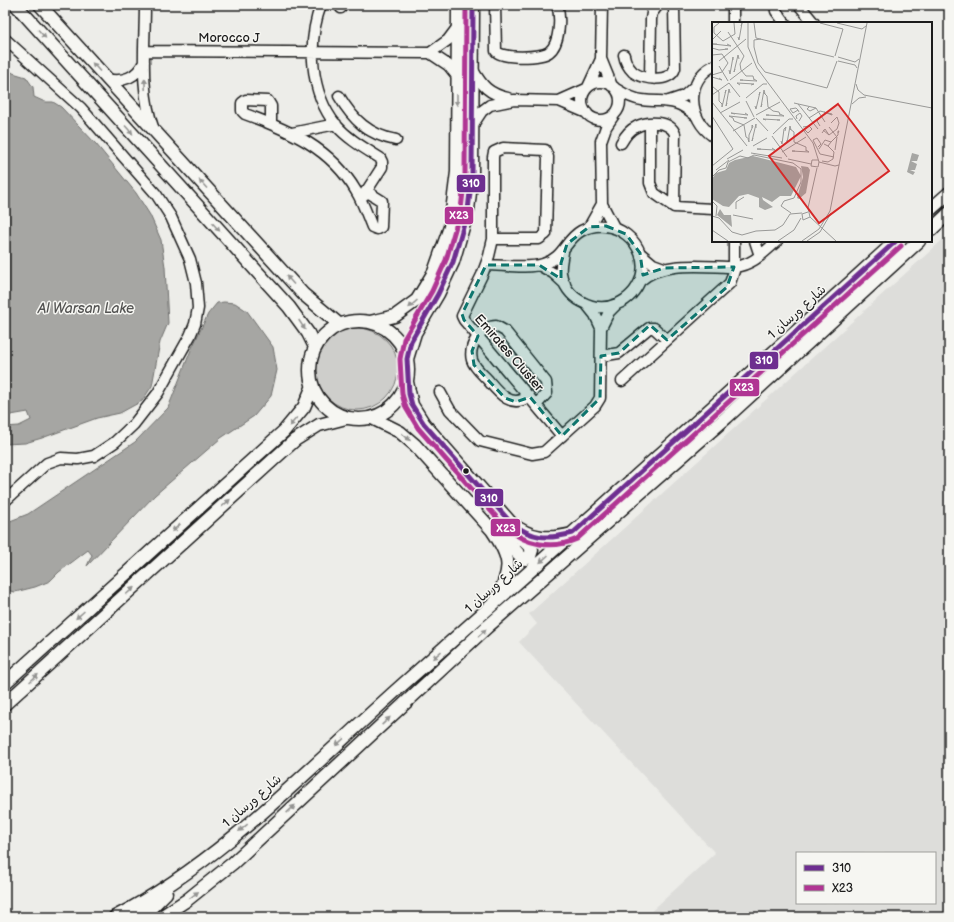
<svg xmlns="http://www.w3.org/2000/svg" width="954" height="922" font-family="'Balsamiq Sans','Playpen Sans Arabic',sans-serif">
	<rect width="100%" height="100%" fill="#edede9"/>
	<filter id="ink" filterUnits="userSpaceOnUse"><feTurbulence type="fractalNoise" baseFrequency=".025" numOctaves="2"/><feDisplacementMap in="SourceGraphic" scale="8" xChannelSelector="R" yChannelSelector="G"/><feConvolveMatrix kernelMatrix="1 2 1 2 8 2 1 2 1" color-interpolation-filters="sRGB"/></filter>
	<g filter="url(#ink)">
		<path fill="#ddddda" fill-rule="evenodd" d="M949 234V917H645L715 853 519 642 537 624 529 614ZM797 853H935V903H797Z"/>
		<path fill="#cececb" stroke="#757574" d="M316 369a41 41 0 1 1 82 0a41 41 0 1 1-82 0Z"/>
		<path fill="#a6a6a3" stroke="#6f6f6d" d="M5 67 13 73 26 77 33 87 34 97 45 102H53L61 107 96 144 136 193 150 215 161 240 165 267 168 323 160 342 152 386 142 401 120 413 97 418 42 438 25 443 5 444V427L19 426 31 420 28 412 5 416Z
			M224 302 235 303 247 311 273 347 277 370 271 396 254 416 221 438 155 495 87 566 92 555 88 550 59 572 50 581 35 587 15 592 5 590V523L28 514 135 442 168 408 191 350 208 314 217 303Z"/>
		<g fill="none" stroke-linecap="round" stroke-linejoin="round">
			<g stroke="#1c1c1c" stroke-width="13">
				<path id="minor" d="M145 5C145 46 139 91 154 130
					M321 5C307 42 310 93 336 125 348 139 364 148 380 158L382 162V167L364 195
					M495 5 496 51C502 59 541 58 549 52 560 44 561 17 557 5
					M775 5 776 11 785 23
					M799 5 814 23
					M341 8 342 5
					M733 23V5
					M5 39 81 108 156 194 171 217 190 259 196 283 198 308 195 324 190 336 158 393 134 424 115 442 94 456 78 459 61 458 47 463 5 501
					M145 51 430 53 448 65 457 76
					M430 53 448 40 457 28
					M624 55C625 61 628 67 633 72 643 80 671 83 675 68L674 5
					M601 59 612 86
					M713 66C685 81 688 119 713 136
					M473 70C482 86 489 94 508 98
					M650 78 651 19 652 13 658 5
					M107 79C123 83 137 77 144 62
					M582 101a19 19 0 1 1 38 0a19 19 0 1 1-38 0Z
					M588 87 601 59 602 5
					M616 89C624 94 633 99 642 100 666 103 674 97 695 115
					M339 96C353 120 369 135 396 140
					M559 101 586 89
					M669 101 684 96 695 86
					M614 115 606 127 601 141 602 204 614 227
					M650 123V183L654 193 674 207 713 209
					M271 124V106L268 101 246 100 242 103V111L245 114C289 130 331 148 356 191 363 202 367 215 372 227L377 229 381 227 382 201 366 191
					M472 126 482 111 490 105 514 100 559 101 587 113
					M292 133 336 124
					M621 143C625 136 629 130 636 127 647 121 670 120 675 134L674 207
					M589 227 602 204
					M493 239H539L546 234 548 157 545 150 503 148 494 152 493 157V239L489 256 482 275 462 316 464 320 562 436
					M755 241 760 256
					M640 253 653 264 664 268
					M486 265C502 265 529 269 543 264 564 258 565 240 581 231 613 213 651 244 641 278 637 290 628 300 617 304 593 314 565 298 561 273 560 266 562 259 563 252
					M539 265 553 273 565 284
					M640 281C661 260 706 267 734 267 753 265 763 253 777 241
					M601 328 609 312 616 305
					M601 356 619 353 649 328H654L667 340
					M622 381 730 283 734 271V241
					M440 392 450 410 480 441 532 454 544 452 595 406 600 398 601 328 595 315 587 305
					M529 396C511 410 498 392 487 379 481 373 474 367 472 360 468 345 482 326 496 326L505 331 546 382 547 393 536 405"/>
			</g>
			<g stroke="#1c1c1c" stroke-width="15">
				<path id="tertiary" d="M16 5 289 307 308 333 315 347
					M40 5 303 294 340 325
					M931 209 949 193
					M931 230 949 213
					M310 370a49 49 0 1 1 98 0a49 49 0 1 1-98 0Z
					M370 322 395 316 417 300 434 272 450 227 457 172 458 5
					M407 359 415 333 438 294 453 262 468 210 472 175 473 5
					M407 382 412 405 424 424 511 523C531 539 548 540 572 534
					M372 418 400 432 415 445 492 530C513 561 511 568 496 601
					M503 536 522 558 525 559 530 556 532 550 530 547 510 528
					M5 683 284 431 304 407 312 388
					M5 704 295 440 319 425 346 418
					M115 917C224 860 310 767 401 686 567 539 732 390 896 241
					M137 917 150 909 166 893
					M161 917 187 900 233 863 487 627 727 417 919 241"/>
			</g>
			<use href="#minor" stroke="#f6f6f2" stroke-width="10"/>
			<use href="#tertiary" stroke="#f6f6f2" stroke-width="12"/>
			<g stroke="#f6f6f2" stroke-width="8">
				<path id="bus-1" d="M473 5 472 175 468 210 453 262 438 294 411 341 407 359 409 394 412 405 424 424 511 523C533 539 547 540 573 533L896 241"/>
			</g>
			<g stroke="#f6f6f2" stroke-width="8">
				<path id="bus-2" d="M466 5 465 175 461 209 446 260 432 291 404 339 400 359 402 394 406 408 418 428 506 528C527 545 552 550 577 539L901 246"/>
			</g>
			<use href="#bus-1" stroke="#6e2e90" stroke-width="5"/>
			<use href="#bus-2" stroke="#b03593" stroke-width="5"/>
		</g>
		<defs><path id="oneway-solid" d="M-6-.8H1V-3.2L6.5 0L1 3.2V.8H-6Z"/></defs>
		<g fill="#949492">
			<use href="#oneway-solid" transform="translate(42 34) rotate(48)"/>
			<use href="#oneway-solid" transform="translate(96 67) rotate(-132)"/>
			<use href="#oneway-solid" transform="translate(145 84) rotate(-92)"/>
			<use href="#oneway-solid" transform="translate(457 100) rotate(90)"/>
			<use href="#oneway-solid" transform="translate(129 130) rotate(48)"/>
			<use href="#oneway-solid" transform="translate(203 184) rotate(-132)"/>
			<use href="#oneway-solid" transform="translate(216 227) rotate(48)"/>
			<use href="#oneway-solid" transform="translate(290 280) rotate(-132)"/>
			<use href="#oneway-solid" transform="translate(413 304) rotate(138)"/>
			<use href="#oneway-solid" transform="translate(302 325) rotate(57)"/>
			<use href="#oneway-solid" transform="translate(293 422) rotate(131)"/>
			<use href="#oneway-solid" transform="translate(406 437) rotate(40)"/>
			<use href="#oneway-solid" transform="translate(226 503) rotate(-42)"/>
			<use href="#oneway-solid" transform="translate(176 528) rotate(138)"/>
			<use href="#oneway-solid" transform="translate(544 559) rotate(138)"/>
			<use href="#oneway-solid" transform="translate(130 591) rotate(-42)"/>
			<use href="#oneway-solid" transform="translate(80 615) rotate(138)"/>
			<use href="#oneway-solid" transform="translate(482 633) rotate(-43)"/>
			<use href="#oneway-solid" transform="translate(437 655) rotate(139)"/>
			<use href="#oneway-solid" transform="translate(34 678) rotate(-42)"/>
			<use href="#oneway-solid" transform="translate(386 721) rotate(-43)"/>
			<use href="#oneway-solid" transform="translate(340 742) rotate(138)"/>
			<use href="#oneway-solid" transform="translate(291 809) rotate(-43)"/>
			<use href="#oneway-solid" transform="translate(243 828) rotate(141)"/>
			<use href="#oneway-solid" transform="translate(194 895) rotate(-37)"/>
		</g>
	</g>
	<path fill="#0f766e" fill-opacity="0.2" stroke="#0f766e" stroke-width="3" stroke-dasharray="8 5" stroke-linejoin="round" d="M606 226 626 234 640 253 643 275 664 268 734 267 727 287 667 340 650 325 619 353 601 356 600 398 562 436 530 397 516 402 505 398 474 365 472 351 478 336 464 320 462 314 486 265H539L561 279V263L567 244 589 227Z"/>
	<circle fill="#1c1c1c" stroke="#f6f6f2" stroke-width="1.5" cx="466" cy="471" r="3.5"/>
	<g text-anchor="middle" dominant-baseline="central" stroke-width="3" stroke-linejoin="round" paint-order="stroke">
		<g font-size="13" fill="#1c1c1c" stroke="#f6f6f2">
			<text x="229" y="38">Morocco J</text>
			<text transform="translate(797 312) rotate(-42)">شارع ورسان 1</text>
			<text transform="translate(509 353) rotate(49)">Emirates Cluster</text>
			<text transform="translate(494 586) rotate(-42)">شارع ورسان 1</text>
			<text transform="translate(252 801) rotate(-41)">شارع ورسان 1</text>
		</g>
		<g font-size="14" font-style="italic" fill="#535352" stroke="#f6f6f2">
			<text x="86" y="308">Al Warsan Lake</text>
		</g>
	</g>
	<g transform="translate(712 22)">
		<rect width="220" height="220" fill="#edede9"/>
		<path d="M200 131 207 133 205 139H199L205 142 203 148H198L203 150 201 153 195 150ZM41 134 84 145 89 154 79 174H68L60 180 50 175 51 178 61 185 53 188 47 185V176L36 172 27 174 17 185 11 184 0 177V157L4 151 14 148 17 141 23 138ZM89 144 96 145 98 148 94 171 87 177 85 176 91 155ZM8 187 12 193H19L20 205 5 193Z" fill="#a6a6a3"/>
		<path fill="none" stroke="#999997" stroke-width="1" d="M7 1 2 5V11L11 19 23 12 22 1M36 1V25L45 46 101 121 107 140 123 144 127 143M42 1 44 16 122 35M108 1 131 7 123 34M125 1 150 7 154 4M16 10 32 34 28 42 29 48 34 54H41L42 58M26 15 27 18 30 1 29 4M49 17 42 18V25L46 41 53 50 115 66 125 39M0 18 9 9M5 22H1L19 24 15 22M0 26 7 28 16 27H13M0 33 10 32 16 41 10 50 0 53M126 35 143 40 147 37M7 39 34 17M126 39 143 43 145 46M7 44 16 59M23 47 22 50 26 33 27 37M17 48 18 52 21 35V38M0 55 10 58 7 56M18 58 40 41M31 58H28L45 59 42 57M17 61 28 75M144 62 146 68 152 73 220 86M28 63 25 61 42 62 39 63M0 64 7 70V79L10 82M52 71 55 74 56 85 61 89 67 90 68 93M0 73 17 61M34 76 51 62H55M34 79 42 95M0 80 35 124M10 81V85L14 68 13 71M15 81 14 84 17 67 18 71M82 81 104 86 113 100M50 82 49 85 52 68 53 72M86 82 106 107M140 82 147 76 154 75M43 84 44 87 48 70 47 73M98 84 95 87 98 89 104 86M86 88 81 91 78 87 84 86 86 88 87 90M8 91 28 80M23 92 19 91 36 93 33 91M44 93 68 80M57 93H54L72 94 68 92M0 94 21 127 0 144M21 96 22 99 32 103 34 115 37 117M21 96 17 94 35 96H32M44 96 56 109M97 96 108 89 120 92V93L112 90M85 97 84 94 88 91 90 94 87 99M54 98 51 97 68 98H65M108 104 105 99 110 94M91 105 97 104 100 107 96 111 93 108M117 105 125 115 123 128M78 107 82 110V120L94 125V129M111 108 117 113 125 107 127 101 125 95 119 101M21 109 43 96M110 111 113 107 117 113M61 112 77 97H81M60 114 75 135M41 116 40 119 44 102V106M36 117 37 120V113L41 104 40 103V106M75 118V121L78 104 79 108M69 119 70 122 72 107 74 105 73 109M119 120 126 113V111L127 109H126V111M41 124 55 116M106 125 109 122 105 116 101 118 108 132 122 135M49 127H45L63 128 60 126M107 127 113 118 119 120 116 124 112 122M83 129H80L97 130 94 128M70 130 94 115M39 131 70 136M15 137 31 128M76 137 99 142M106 138H100L99 144 106 145 107 140M110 139 116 140 121 137 122 130 116 124M4 148 17 138M0 155 7 148 14 146 16 140 28 134 36 136 42 133 81 141 89 147V160L82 176 72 179 69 184 79 191M0 179 5 184 4 194M24 187V180L32 175M96 190 90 192 91 198 98 195 96 186 105 146M21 193 41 197M0 194 7 196 20 210 30 213 44 209 63 208 71 203 78 192 90 191M98 195 124 219M0 208 16 219M66 219 82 208 89 196M90 219 107 207 118 189 155 1M95 219 108 210 119 191"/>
		<path fill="#d62828" fill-opacity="0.15" stroke="#d62828" stroke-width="2" d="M126 82 177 149 107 201 57 134Z"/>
		<rect width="220" height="220" fill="none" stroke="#1c1c1c" stroke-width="2"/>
	</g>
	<g stroke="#f6f6f2" stroke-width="1.5">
		<rect x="456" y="174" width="30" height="19" rx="4" fill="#6e2e90"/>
		<rect x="444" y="206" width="30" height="19" rx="4" fill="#b03593"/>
		<rect x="749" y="351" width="30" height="19" rx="4" fill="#6e2e90"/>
		<rect x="729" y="378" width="31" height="19" rx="4" fill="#b03593"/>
		<rect x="474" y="488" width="30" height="19" rx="4" fill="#6e2e90"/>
		<rect x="490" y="518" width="31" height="19" rx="4" fill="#b03593"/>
	</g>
	<g font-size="11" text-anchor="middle" font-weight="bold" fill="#fff">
		<text x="471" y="187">310</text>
		<text x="459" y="219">X23</text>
		<text x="764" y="364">310</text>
		<text x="744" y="391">X23</text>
		<text x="489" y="502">310</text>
		<text x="506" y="532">X23</text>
	</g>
	<rect width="954" height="922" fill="none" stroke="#f6f6f2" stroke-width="20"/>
	<rect x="10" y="10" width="934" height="902" fill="none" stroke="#1c1c1c" stroke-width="1.5" filter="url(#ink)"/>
	<rect x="796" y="852" width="140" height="52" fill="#f6f6f2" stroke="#9f9f9c"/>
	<rect x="804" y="865" width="20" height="6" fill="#6e2e90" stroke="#9f9f9c"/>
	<text x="832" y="872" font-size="12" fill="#1c1c1c">310</text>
	<rect x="804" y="885" width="20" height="6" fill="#b03593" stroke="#9f9f9c"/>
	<text x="832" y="892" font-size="12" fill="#1c1c1c">X23</text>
</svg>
